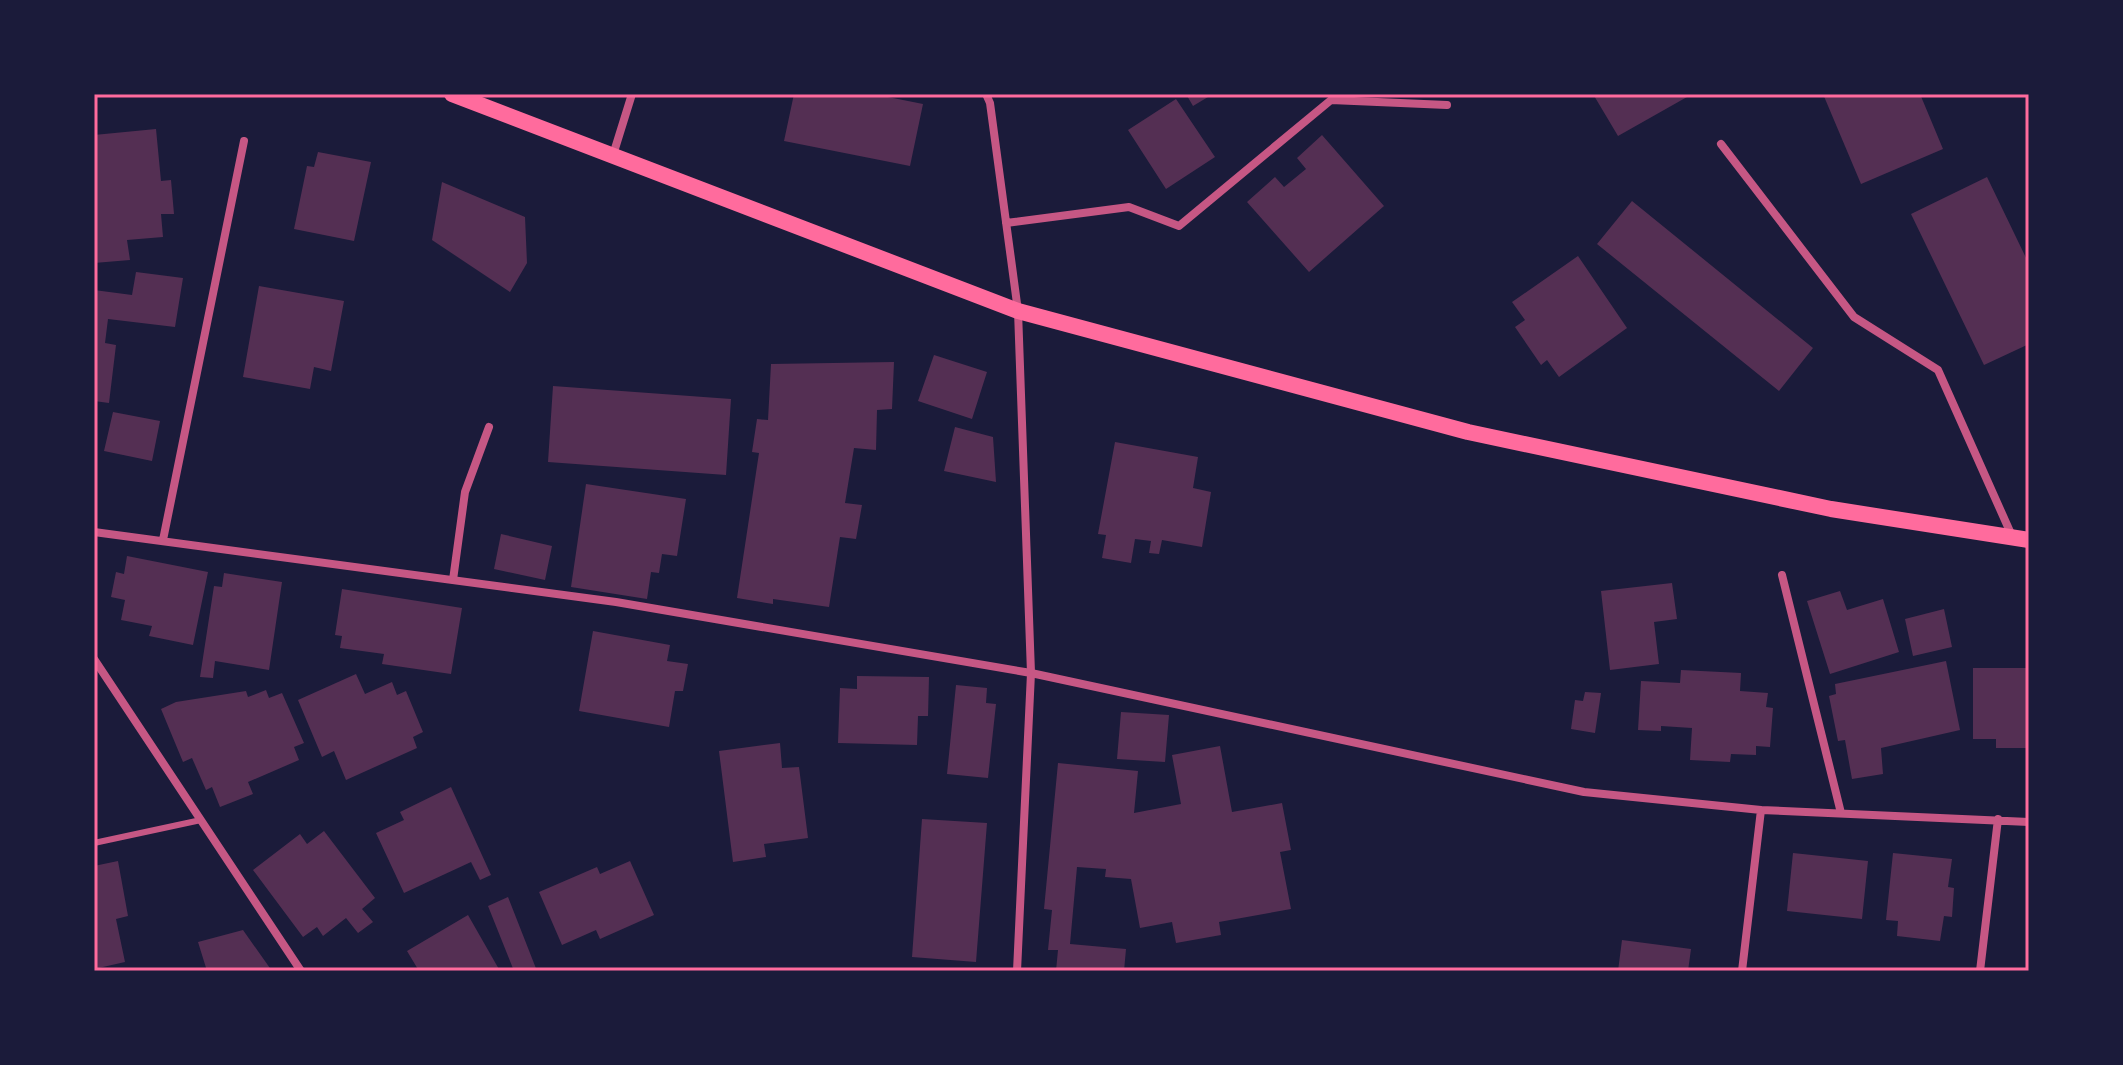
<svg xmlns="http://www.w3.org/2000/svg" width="2123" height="1065" font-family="'Alegreya Sans',sans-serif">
	<rect width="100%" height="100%" fill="#1b1b3a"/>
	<path fill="#542f53" d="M794 94H873L923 104 910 166 784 141Z
		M1186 94H1213L1193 106Z
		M1593 94H1685L1687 97 1618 136Z
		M1823 94H1920L1943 149 1861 184Z
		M1176 99 1215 157 1166 189 1128 130Z
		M156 129 161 181 171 180 174 214H161L163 237 127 240 130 260 94 263V135Z
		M1322 135 1384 206 1309 272 1247 202 1275 177 1284 187 1306 169 1297 158Z
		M318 152 371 162 354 241 294 229 307 166 314 167Z
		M1987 177 2029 264V344L1984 365 1911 214Z
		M442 182 525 217 527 263 510 292 432 240Z
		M1632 201 1813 348 1779 391 1597 244Z
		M1578 256 1627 328 1559 377 1547 360 1541 365 1515 327 1525 320 1512 302Z
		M136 272 183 278 175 327 108 319 105 343 116 345 109 403 94 401V290L132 295Z
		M259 286 344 301 331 371 314 367 310 389 243 377Z
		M934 355 987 372 972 419 918 401Z
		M894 362 892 409 877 410 876 450 854 448 845 503 862 505 856 539 840 537 829 607 773 599V604L737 598 759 453 752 452 757 419 768 420 771 364Z
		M553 386 731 399 726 475 548 462Z
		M113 412 160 421 152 461 104 451Z
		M955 427 993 437 996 482 944 471Z
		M1115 442 1198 457 1193 488 1211 492 1202 547 1162 540 1159 554 1149 553 1151 541 1135 539 1131 563 1102 558 1106 535 1098 534Z
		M586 484 686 499 677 556 662 554 659 573 651 572 647 599 571 587Z
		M501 534 552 546 545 580 494 569Z
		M127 556 208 572 193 645 149 636 152 626 121 620 125 600 111 597 116 572 124 574Z
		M224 573 282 582 269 670 215 661 213 678 200 677 214 586 222 587Z
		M1672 583 1677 619 1654 622 1659 664 1610 670 1601 591Z
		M342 589 462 608 451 674 382 664 384 654 340 648 342 636 335 635Z
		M1840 591 1847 610 1883 599 1899 652 1830 674 1807 601Z
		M1944 609 1952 647 1913 656 1905 619Z
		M593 631 670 645 667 661 688 664 683 691H675L669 727 579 711Z
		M1946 661 1960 730 1881 748 1883 774 1852 779 1845 740 1838 741 1829 696 1836 694 1835 684Z
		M1973 668H2029V737H2026V748H1996V739H1973Z
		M1681 670 1741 673 1740 691 1768 693 1766 707 1773 708 1770 747 1756 746V755L1731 754 1730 762 1690 760 1692 728 1661 726V731L1638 730 1641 681 1680 683Z
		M356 674 365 694 392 682 397 695 406 691 423 732 413 737 417 748 346 780 334 751 322 757 298 700Z
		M857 676 929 677 928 716H918L917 745 838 743 840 688 857 689Z
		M956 685 987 688 986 703 996 704 988 778 947 774Z
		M266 690 269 698 282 693 304 743 294 747 299 760 248 782 253 794 220 807 212 787 206 790 192 758 183 762 161 709 176 702 246 691 248 697Z
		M1585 692 1601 693 1595 733 1571 729 1575 700 1583 701Z
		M1121 712 1169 715 1165 762 1117 759Z
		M780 743 782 768 799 767 808 838 764 844 766 857 733 862 719 751Z
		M1220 746 1232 812 1282 803 1291 850 1280 852 1291 909 1219 922 1221 935 1176 943 1172 922 1140 928 1131 879 1105 877 1106 869 1077 867 1070 944 1126 949 1124 971H1056L1058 950H1048L1052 910 1044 909 1058 763 1138 771 1134 813 1181 804 1172 755Z
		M451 787 491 875 480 880 471 862 404 893 376 833 404 820 400 812Z
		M922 819 987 823 976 962 912 957Z
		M324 831 375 898 362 909 373 922 358 933 346 918 323 936 317 927 303 937 253 870 300 834 307 844Z
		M1793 853 1868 861 1862 919 1787 911Z
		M1893 853 1952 859 1948 887 1954 888 1952 917 1944 916 1940 941 1897 936 1898 921 1886 920Z
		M118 861 128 916 116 919 125 962 94 969V866Z
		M630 861 654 915 600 939 596 930 562 945 539 892 597 867 600 874Z
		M508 897 537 971H514L488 906Z
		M468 915 500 971H419L407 951Z
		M243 930 272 971H207L198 942Z
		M1622 940 1691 949 1688 971H1618Z"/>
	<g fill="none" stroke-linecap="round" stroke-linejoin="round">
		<path stroke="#c65784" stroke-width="6" d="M94 843 201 820"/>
		<path stroke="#c65784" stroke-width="8" d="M986 94 990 103 1018 311 1031 673 1017 971
			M1721 144 1854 317 1938 370 2012 536
			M613 155 632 94
			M1006 223 1129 207 1179 226 1331 100 1447 105
			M94 532 616 602 1031 673 1584 792 1761 810 2029 822
			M163 540 244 141
			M1782 575 1841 813
			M453 580 465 492 489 427
			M94 659 301 971
			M1742 971 1761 810
			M1980 971 1998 819"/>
		<path stroke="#ff6b9d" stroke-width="16" d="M452 94 1018 311 1468 432 1831 509 2029 540"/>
	</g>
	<rect width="2123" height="1065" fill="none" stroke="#1b1b3a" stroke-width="192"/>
	<rect x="96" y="96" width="1931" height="873" fill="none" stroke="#ff6b9d" stroke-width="3"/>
</svg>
